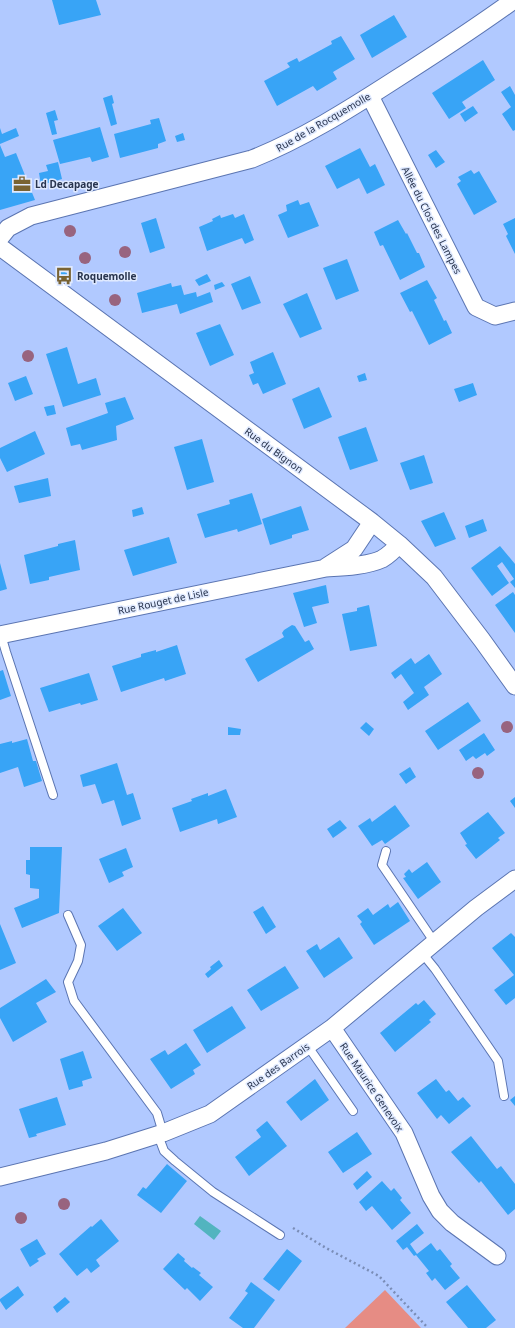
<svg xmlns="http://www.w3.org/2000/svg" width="515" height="1328" font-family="'Noto Sans',sans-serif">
	<rect width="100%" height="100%" fill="#b1c9ff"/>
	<path fill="#e68c84" d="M385 1290 421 1328H345Z"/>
	<path fill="#52b4bf" d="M200 1216 221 1231 214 1240 194 1224Z"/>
	<path fill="#38a4f6" d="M52 0H96L101 15 59 25Z
		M394 15 407 37 372 58 360 35Z
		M341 36 355 59 333 72 337 79 317 91 313 86 277 106 264 81 290 67 287 63 297 58 299 62 332 44 331 41Z
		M483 60 495 80 462 102 466 108 449 119 432 93Z
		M510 86 515 95V130L513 131 502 114 511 107 501 92Z
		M112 95 114 103 112 104 117 124 111 126 103 98Z
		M473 106 478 113 465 122 460 114Z
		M55 110 58 120 54 121 57 134 52 135 46 113Z
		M159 118 166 141 158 144V148L120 158 114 134 151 124 150 120Z
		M100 127 109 157 92 162 90 157 60 164 53 140Z
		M0 128 2 134 16 128 19 136 0 144Z
		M183 133 185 140 177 142 175 136Z
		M0 145 5 157 16 153 35 200 0 210Z
		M360 148 370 167 375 164 385 185 367 194 359 178 337 189 325 166Z
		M436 150 445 162 436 168 428 155Z
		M58 162 62 179 41 185 39 173 48 171 46 165Z
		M471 170 474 174 479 171 497 202 474 215 457 184 461 181 458 177Z
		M298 200 300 205 309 202 319 226 288 238 278 215 287 211 286 205Z
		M233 214 235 218 244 214 254 240 245 244 242 238 207 251 199 227 213 221 212 219 220 215 221 218Z
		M156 218 165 248 150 253 141 223Z
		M515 218V254L506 236 508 234 503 224Z
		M398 220 406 234 407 233 417 253H419L425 267 400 280 383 245 380 246 374 232Z
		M347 259 359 291 336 300 323 268Z
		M62 270 72 277 68 281 59 274Z
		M207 274 211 281 199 286 195 280Z
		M250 276 261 303 242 310 231 284Z
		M427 280 437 298 434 300 444 321 446 320 452 333 429 345 412 311 410 312 400 293Z
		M222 282 225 286 215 290 214 285Z
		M171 283 172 287 181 285 184 295 196 292 197 297 210 292 213 302 180 314 177 304 142 313 137 293Z
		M307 293 322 329 300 338 283 304Z
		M220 324 234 355 210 366 196 333Z
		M67 347 78 384 96 378 101 395 63 407 46 354Z
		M273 352 286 384 263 394 258 383 253 385 249 375 254 373 250 362Z
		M365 373 367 380 359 382 357 376Z
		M26 376 33 394 15 401 8 383Z
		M473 383 477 395 459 402 454 389Z
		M319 387 332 417 304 429 292 399Z
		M125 397 134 419 116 426 117 440 82 450 80 444 71 446 66 428 108 413 105 403Z
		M54 405 56 414 47 416 44 407Z
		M366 427 378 461 350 470 338 437Z
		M35 431 45 454 7 472 0 458V448Z
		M202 439 214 482 187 490 174 447Z
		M424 455 433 483 410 490 400 463Z
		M48 478 51 496 19 503 14 486Z
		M252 493 262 524 238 532 237 529 205 538 197 514 230 504 229 500Z
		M301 506 309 530 292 535V538L270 545 262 519Z
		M142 507 144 514 133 517 132 510Z
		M444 512 456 539 435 547 421 521Z
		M483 519 487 531 469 538 465 526Z
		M169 537 177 563 133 576 124 550Z
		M75 540 80 570 49 577V580L30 584 24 555 58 546V544Z
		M500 546 515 564V588L510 582 514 579 502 562 497 566 509 583 492 596 471 568Z
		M0 563 7 589 0 591Z
		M326 585 329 603 312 607 317 623 304 627 293 593Z
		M513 592 515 595V633L495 605Z
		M369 605 377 646 350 651 342 614 357 611V608Z
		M292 625 295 626 305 642 309 640 314 649 258 682 245 659 284 637 282 633 284 630Z
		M177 645 186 674 165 681 164 678 121 692 112 666 141 657V654L156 650V652Z
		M429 654 442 674 424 687 429 695 408 710 403 702 414 693 401 674 395 679 391 673 411 658 415 664Z
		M3 670 11 696 0 700V671Z
		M89 673 98 700 81 705 80 703 49 712 40 688Z
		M468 702 481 721 438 750 425 731Z
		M366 722 374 729 369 736 360 728Z
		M228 727 241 729 240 735H228Z
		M484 733 495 750 487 756 485 753 476 759 473 756 466 761 459 750Z
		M27 739 33 761H36L42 781 24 787 18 767 0 773V744L12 741V743Z
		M117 763 127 795 133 793 141 819 122 826 114 800 102 804 95 784 83 787 80 775Z
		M410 767 416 777 406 784 399 774Z
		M226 789 237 817 218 824 217 819 180 832 172 808 192 801 191 799 208 793V796Z
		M515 797V808L510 801Z
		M395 805 410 826 385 844 382 840 372 846 358 826 370 818 372 822Z
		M488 812 505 833 498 838 500 840 476 859 465 845 467 844 460 833Z
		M340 820 347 828 333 838 327 829Z
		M30 847H62L59 913 22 928 14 908 39 898V889L30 888V875L26 874V860H30Z
		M126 848 133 867 122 872 124 876 109 883 99 859Z
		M427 862 441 882 418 899 403 878 406 877 404 874 409 869 412 873Z
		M398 902 410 921 374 945 360 924 362 922 357 916 368 908 373 915 388 904 390 908Z
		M263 906 276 927 266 934 253 912Z
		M123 908 142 933 117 951 98 926Z
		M0 924 16 963 0 970Z
		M511 933 515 937V998L506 1005 494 990 514 975 492 948Z
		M339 937 353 958 324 978 306 951 317 944 320 950Z
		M219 960 223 966 208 978 205 974 211 969 210 967Z
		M285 966 299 988 261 1011 247 990Z
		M46 979 56 992 36 1003 47 1022 13 1042 0 1018V1008Z
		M424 1000 436 1014 429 1020 431 1022 395 1052 380 1033 416 1003 418 1005Z
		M232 1006 246 1028 207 1053 193 1030Z
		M186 1043 201 1065 193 1070 195 1074 171 1089 150 1059 165 1050 168 1055Z
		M83 1051 92 1078 82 1081 83 1086 69 1090 60 1059Z
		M315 1079 329 1100 301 1121 286 1102Z
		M436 1079 446 1092 449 1090 458 1101 463 1097 471 1106 449 1124 441 1115 437 1119 417 1093Z
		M515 1096V1106L510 1100Z
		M57 1097 66 1125 36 1134 37 1136 29 1138 19 1109Z
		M267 1121 287 1146 249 1176 235 1157 261 1137 256 1130Z
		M357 1132 372 1154 343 1173 328 1152Z
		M471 1136 497 1169 501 1166 515 1184V1209L508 1215 481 1181 479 1183 451 1152Z
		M167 1164 187 1181 161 1213 137 1195 143 1187 146 1189Z
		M367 1171 372 1177 357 1190 353 1184Z
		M382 1181 391 1191 394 1188 402 1198 400 1200 411 1213 392 1230 372 1206 366 1211 359 1202Z
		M101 1219 119 1241 96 1260 100 1266 91 1273 87 1268 77 1276 59 1254 91 1226 92 1227Z
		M417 1224 424 1233 410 1244 417 1254 431 1243 437 1251 440 1249 452 1264 450 1266 460 1278 445 1290 435 1278 432 1281 426 1273 429 1271 416 1255 414 1256 407 1247 403 1250 396 1241Z
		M37 1239 46 1254 37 1259 39 1261 30 1267 20 1249Z
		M287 1249 302 1261 279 1291 263 1279Z
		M178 1253 185 1259 184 1261 192 1268 193 1267 201 1273 199 1275 213 1287 200 1301 187 1288 185 1290 163 1269Z
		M251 1282 275 1300 254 1328H243L229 1318 248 1293 245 1291Z
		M467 1285 496 1320 486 1328H468L446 1302Z
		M18 1286 24 1295 6 1310 0 1301V1299Z
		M65 1297 70 1302 57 1313 53 1307Z"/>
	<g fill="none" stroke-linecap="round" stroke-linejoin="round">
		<g stroke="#5b75b2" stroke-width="10">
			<path id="service" d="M1 635 6 652 53 795
				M386 851 382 865 435 943
				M68 915 81 945 78 961 68 982 74 1001 157 1113 163 1133
				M422 953 435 969 498 1061 504 1096
				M307 1045 353 1111
				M158 1135 164 1151 175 1161 213 1192 280 1235"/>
		</g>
		<g stroke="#5b75b2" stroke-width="19">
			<path id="minor" d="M370 96 476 307 495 316 515 311
				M0 238 8 228 31 216 252 159C302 139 348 110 393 81 434 55 475 28 514 0
				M0 247 372 522 399 544 434 577 482 640 515 686
				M326 567 354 549 372 522
				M0 635 326 568C343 567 367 566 382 559 389 555 394 550 399 544
				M332 1028 404 1133 431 1196 440 1211 452 1223 497 1256
				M0 1177 106 1151 163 1133 210 1114 332 1028 476 908 515 879"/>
		</g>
		<path stroke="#7a8db7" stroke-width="2.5" stroke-dasharray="2 3" stroke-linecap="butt" d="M293 1228 326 1248 379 1276 428 1328"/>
		<use href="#service" stroke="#fff" stroke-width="8"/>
		<use href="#minor" stroke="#fff" stroke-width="17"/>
	</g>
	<g fill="#98647f">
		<circle cx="70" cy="231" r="6"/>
		<circle cx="125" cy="252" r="6"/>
		<circle cx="85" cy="258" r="6"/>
		<circle cx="115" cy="300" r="6"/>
		<circle cx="28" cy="356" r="6"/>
		<circle cx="507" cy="727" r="6"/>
		<circle cx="478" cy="773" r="6"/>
		<circle cx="64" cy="1204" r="6"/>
		<circle cx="21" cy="1218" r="6"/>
	</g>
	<defs>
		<g id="office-bare" transform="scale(1.38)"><path d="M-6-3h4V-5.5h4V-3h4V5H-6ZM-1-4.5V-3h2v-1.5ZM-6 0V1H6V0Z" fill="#796333" stroke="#e0eaff" stroke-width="2.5" paint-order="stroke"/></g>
		<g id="bus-bare" transform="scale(1.38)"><path d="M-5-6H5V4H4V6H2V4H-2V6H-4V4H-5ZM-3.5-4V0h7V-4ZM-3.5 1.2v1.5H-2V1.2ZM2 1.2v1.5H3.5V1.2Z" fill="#796333" stroke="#e0eaff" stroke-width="2.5" paint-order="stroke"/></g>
	</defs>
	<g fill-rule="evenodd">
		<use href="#office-bare" x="22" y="184"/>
		<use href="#bus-bare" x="64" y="276"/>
	</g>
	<g text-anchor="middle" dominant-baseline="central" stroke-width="3" stroke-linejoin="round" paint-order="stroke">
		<g font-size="10" fill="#28344e" stroke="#e0eaff">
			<text transform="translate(323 122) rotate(-30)">Rue de la Rocquemolle</text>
			<text transform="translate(432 220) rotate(63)">Allée du Clos des Lampes</text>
			<text transform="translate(274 450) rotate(36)">Rue du Bignon</text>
			<text transform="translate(163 601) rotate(-12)">Rue Rouget de Lisle</text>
			<text transform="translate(278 1066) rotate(-35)">Rue des Barrois</text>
			<text transform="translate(372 1087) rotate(56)">Rue Maurice Genevoix</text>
		</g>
		<g font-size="10" font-weight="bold" fill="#28344e" stroke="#e0eaff" text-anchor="start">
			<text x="35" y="184">Ld Decapage</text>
			<text x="77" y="276">Roquemolle</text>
		</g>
	</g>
</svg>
